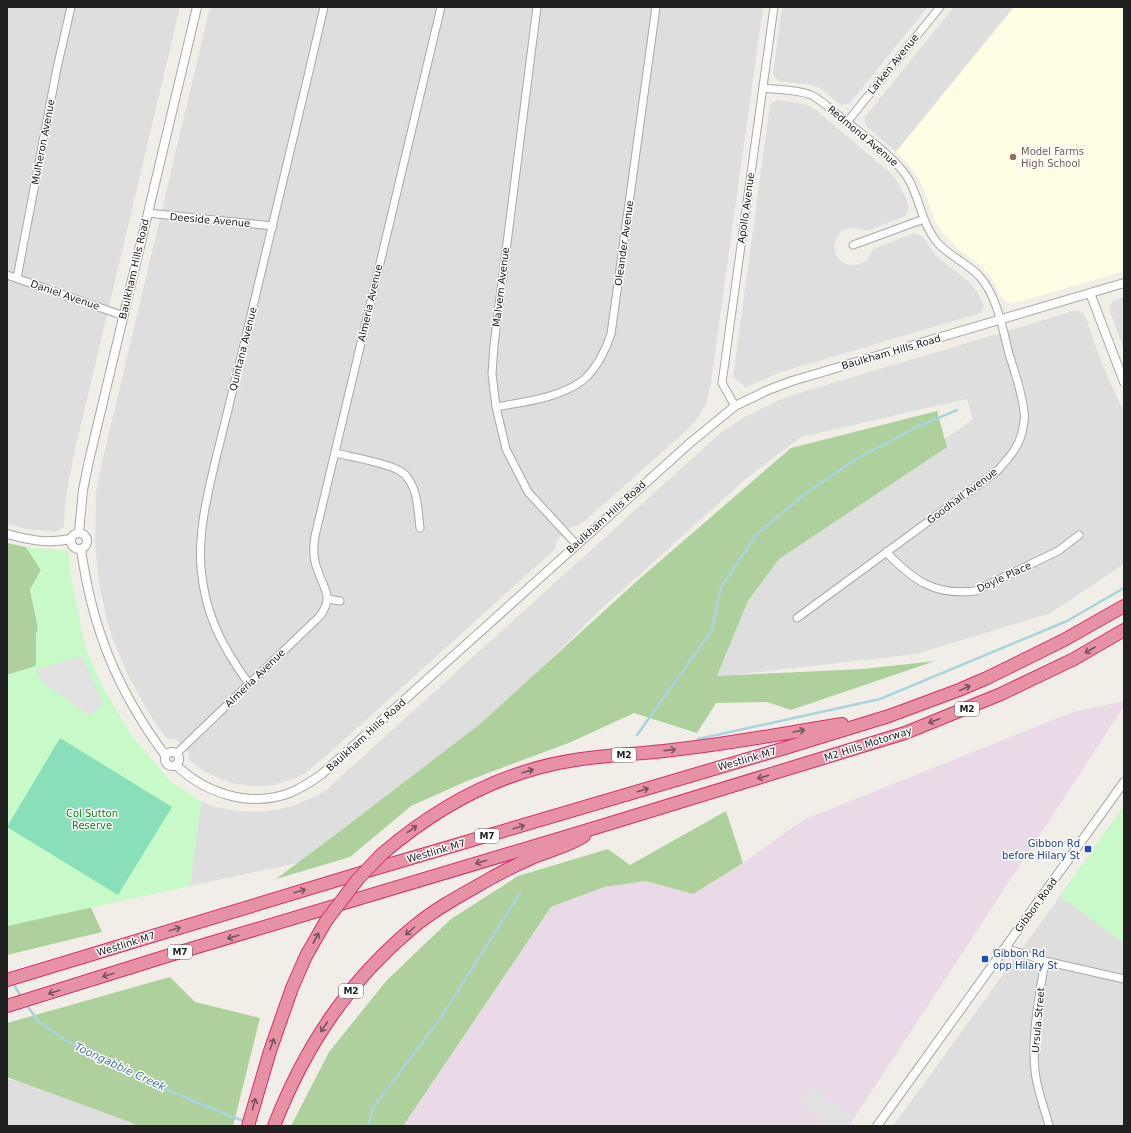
<svg xmlns="http://www.w3.org/2000/svg" width="1131" height="1133" font-family="'DejaVu Sans',sans-serif">
	<rect width="100%" height="100%" fill="#f1eee8"/>
	<path fill="#dfdede" d="M7 7H180L74 454 65 502 64 526 57 532 27 529 7 524Z
		M210 7H763L710 389 706 403 699 416 687 430 579 526 570 527 556 541 555 549 324 758 305 773 295 778 274 785 263 786H252L231 783 205 772 189 760V753L176 739H167L156 724 146 708 128 675 113 640 107 621 99 583 95 545 96 492 101 467Z
		M782 7H928L849 104 840 105 820 88 811 85 778 81 773 74Z
		M954 7H1014L896 152 866 126 864 118Z
		M776 100 804 104 810 106 816 110 888 171 896 179 906 198 909 209 905 216 867 231 853 228 843 230 840 233 837 237 834 246 836 255 839 260 847 265H858L867 260 872 251 876 248 914 233 922 236 935 255 969 282 977 292 984 306 981 313 781 372 746 387 733 377 770 105Z
		M1124 297V350L1109 308 1113 301Z
		M1077 310 1085 315 1096 348 1110 382 1124 412V564L1051 613 916 654 717 677 748 601 779 559 973 419 967 399 801 437 748 477 599 611 358 850 190 886 201 801 212 806 235 811 258 812 270 811 293 806 315 796 326 790 718 435 743 418 777 401 796 394Z
		M1124 806V1126H893L1060 896Z
		M7 1079 75 1094 160 1126H7Z"/>
	<path fill="#eadae8" d="M1124 701V706L849 1126H403L551 907 604 887 646 881 693 894 743 863 803 820 1073 712Z"/>
	<path fill="#fffee4" d="M1014 7H1124V271L1012 304 1004 300 990 276 980 265 958 249 943 233 936 223 924 190 919 179 906 162 896 152Z"/>
	<path fill="#aed09d" d="M937 411 947 447 779 559 748 601 717 676 863 669 935 661 791 710 767 702 716 703 697 733 634 713 571 742 467 781 411 806 350 857 276 879 343 829 480 724 637 581 791 448Z
		M7 543 26 547 41 570 30 590 38 627 36 636V666L7 675Z
		M726 811 743 863 693 894 646 881 604 887 551 907 403 1126H291L329 1052 387 980 451 919 518 876 608 849 630 865Z
		M7 846 83 890 102 932 7 955Z
		M170 977 195 1002 260 1018 233 1126H138L130 1122 7 1077V1023Z"/>
	<path fill="#c7f9c9" d="M26 547 68 551 71 577 86 650 103 688 133 737 171 782 201 801 190 886 7 926V675L36 666V636L38 627 30 590 41 570Z
		M1124 806V943L1060 896Z"/>
	<path fill="#88dfba" d="M60 738 172 807 118 895 7 827Z"/>
	<path fill="#e1e1e1" d="M82 656 103 704 90 716 41 681 36 670Z
		M812 1087 853 1116 846 1126H818L822 1119 800 1103Z"/>
	<path fill="#fff" d="M83 949 87 963 7 987V972Z
		M89 973 94 988 7 1014V998Z"/>
	<g fill="none" stroke-linecap="round" stroke-linejoin="round">
		<path stroke="#a9d4de" stroke-width="2.5" d="M637 735 712 630 721 587 757 534 806 493 856 459 917 427 957 410
			M698 739 880 699 1067 621 1124 588
			M12 982 22 998
			M26 1004 38 1021 65 1040 143 1079 210 1108 246 1122
			M368 1126 373 1108 440 1019 520 893"/>
		<g stroke="#a8a8a8" stroke-width="9">
			<path id="minor" d="M537 7 494 345 492 374 496 407 506 449 528 492 576 544
				M763 88C778 90 796 89 811 95 820 99 829 108 838 115 859 132 896 157 909 180 920 200 922 223 936 241 948 256 968 263 980 277 997 296 1003 330 1009 354 1015 373 1022 392 1024 412 1025 417 1024 423 1023 427 1021 445 1009 458 997 471L797 618
				M847 122 940 7
				M148 213 273 226
				M853 245 924 219
				M7 275 124 316
				M17 278 57 68 71 7
				M735 406 722 383 774 7
				M496 407C523 402 559 398 582 381 595 371 606 350 611 334L656 7
				M335 453C351 457 388 463 400 471 404 473 407 476 409 480 418 493 418 512 420 528
				M886 552C913 580 934 596 975 591L1058 551 1079 535
				M327 599 340 601
				M249 684C222 646 205 615 201 568 198 528 209 488 218 450 226 419 233 388 241 357 269 241 297 124 324 7
				M177 753 320 616C334 596 324 590 318 571 313 560 313 548 315 536L441 7
				M1005 948 1045 961 1124 979
				M1045 961C1039 997 1030 1042 1036 1078 1039 1095 1045 1110 1049 1126"/>
		</g>
		<g stroke="#a8a8a8" stroke-width="10">
			<path id="tertiary" d="M1090 293 1124 382
				M79 532 83 490 88 465 197 7
				M71 541a8 8 0 1 1 16 0a8 8 0 1 1-16 0Z
				M7 534C29 540 48 544 70 539
				M81 549C92 628 117 690 165 755
				M165 759a7 7 0 1 1 14 0a7 7 0 1 1-14 0Z
				M176 765C205 793 247 807 287 794 300 789 311 782 322 774L690 443 735 406 768 390 792 381 1124 283
				M877 1126 1124 782"/>
		</g>
		<g stroke="#da2b6d" stroke-width="14">
			<path id="motorway" d="M382 854C438 806 502 771 575 760 607 755 640 754 672 750 729 744 785 733 842 724
				M7 980 374 869 785 748 889 716 959 690 987 678 1064 640 1124 606
				M7 1006 167 956 598 827 905 733 1001 694 1074 659 1124 630
				M248 1126 270 1051 292 988 306 956 326 921
				M274 1126C305 1046 349 980 416 925 439 906 467 892 493 877 506 870 520 863 534 857 551 850 569 846 584 836"/>
		</g>
		<use href="#minor" stroke="#fff" stroke-width="7"/>
		<use href="#tertiary" stroke="#fff" stroke-width="8"/>
		<use href="#motorway" stroke="#e792a4" stroke-width="12"/>
		<g stroke="#da2b6d" stroke-width="14" stroke-linecap="butt">
			<path id="motorway-bridge" d="M326 921 358 879 382 854"/>
		</g>
		<use href="#motorway-bridge" stroke="#e792a4" stroke-width="12"/>
	</g>
	<defs><path id="oneway-shaft" d="M-6 0H5M1.5-3L5.5 0L1.5 3" fill="none" stroke-width="1.6" stroke-linecap="round" stroke-linejoin="round"/></defs>
	<g stroke="#7a545c">
		<use href="#oneway-shaft" transform="translate(1090 650) rotate(150)"/>
		<use href="#oneway-shaft" transform="translate(965 688) rotate(-24)"/>
		<use href="#oneway-shaft" transform="translate(934 721) rotate(159)"/>
		<use href="#oneway-shaft" transform="translate(799 731) rotate(-10)"/>
		<use href="#oneway-shaft" transform="translate(670 750) rotate(-6)"/>
		<use href="#oneway-shaft" transform="translate(528 771) rotate(-16)"/>
		<use href="#oneway-shaft" transform="translate(763 777) rotate(163)"/>
		<use href="#oneway-shaft" transform="translate(643 790) rotate(-17)"/>
		<use href="#oneway-shaft" transform="translate(519 827) rotate(-17)"/>
		<use href="#oneway-shaft" transform="translate(412 829) rotate(-36)"/>
		<use href="#oneway-shaft" transform="translate(481 862) rotate(163)"/>
		<use href="#oneway-shaft" transform="translate(300 891) rotate(-17)"/>
		<use href="#oneway-shaft" transform="translate(175 929) rotate(-17)"/>
		<use href="#oneway-shaft" transform="translate(410 931) rotate(138)"/>
		<use href="#oneway-shaft" transform="translate(233 937) rotate(164)"/>
		<use href="#oneway-shaft" transform="translate(316 938) rotate(-61)"/>
		<use href="#oneway-shaft" transform="translate(108 975) rotate(163)"/>
		<use href="#oneway-shaft" transform="translate(54 992) rotate(162)"/>
		<use href="#oneway-shaft" transform="translate(324 1027) rotate(124)"/>
		<use href="#oneway-shaft" transform="translate(272 1044) rotate(-71)"/>
		<use href="#oneway-shaft" transform="translate(254 1104) rotate(-75)"/>
	</g>
	<circle fill="#8d6e63" stroke="#fff" stroke-width="1.5" cx="1013" cy="157" r="4"/>
	<g fill="#1a4fb4" stroke="#fff" stroke-width="1.5">
		<rect x="1084" y="845" width="8" height="8" rx="2"/>
		<rect x="981" y="955" width="8" height="8" rx="2"/>
	</g>
	<g text-anchor="middle" dominant-baseline="central" stroke-width="3" stroke-linejoin="round" paint-order="stroke">
		<g fill="#fff" stroke="#646464" stroke-width="1">
			<rect x="955" y="702" width="24" height="14" rx="3"/>
			<rect x="612" y="748" width="24" height="14" rx="3"/>
			<rect x="475" y="829" width="24" height="14" rx="3"/>
			<rect x="168" y="945" width="24" height="14" rx="3"/>
			<rect x="339" y="984" width="24" height="14" rx="3"/>
		</g>
		<g font-size="9" font-weight="bold" fill="#212121">
			<text x="967" y="709">M2</text>
			<text x="624" y="755">M2</text>
			<text x="487" y="836">M7</text>
			<text x="180" y="952">M7</text>
			<text x="351" y="991">M2</text>
		</g>
		<g font-size="10" fill="#212121" stroke="#fff">
			<text transform="translate(893 64) rotate(-51)">Larken Avenue</text>
			<text transform="translate(863 136) rotate(40)">Redmond Avenue</text>
			<text transform="translate(43 142) rotate(-79)">Mulheron Avenue</text>
			<text transform="translate(746 208) rotate(-82)">Apollo Avenue</text>
			<text transform="translate(210 220) rotate(5)">Deeside Avenue</text>
			<text transform="translate(624 243) rotate(-82)">Oleander Avenue</text>
			<text transform="translate(134 269) rotate(-77)">Baulkham Hills Road</text>
			<text transform="translate(501 287) rotate(-83)">Malvern Avenue</text>
			<text transform="translate(65 295) rotate(19)">Daniel Avenue</text>
			<text transform="translate(370 303) rotate(-77)">Almeria Avenue</text>
			<text transform="translate(243 349) rotate(-76)">Quintana Avenue</text>
			<text transform="translate(891 352) rotate(-16)">Baulkham Hills Road</text>
			<text transform="translate(962 496) rotate(-37)">Goodhall Avenue</text>
			<text transform="translate(606 517) rotate(-42)">Baulkham Hills Road</text>
			<text transform="translate(1004 577) rotate(-25)">Doyle Place</text>
			<text transform="translate(255 678) rotate(-44)">Almeria Avenue</text>
			<text transform="translate(366 735) rotate(-42)">Baulkham Hills Road</text>
			<text transform="translate(868 744) rotate(-18)">M2 Hills Motorway</text>
			<text transform="translate(747 759) rotate(-16)">Westlink M7</text>
			<text transform="translate(436 851) rotate(-16)">Westlink M7</text>
			<text transform="translate(1036 905) rotate(-54)">Gibbon Road</text>
			<text transform="translate(126 944) rotate(-17)">Westlink M7</text>
			<text transform="translate(1038 1020) rotate(-85)">Ursula Street</text>
		</g>
		<g font-size="10" fill="#785e54" stroke="#fff" text-anchor="start">
			<text x="1021" y="151">Model Farms<tspan x="1021" dy="12">High School</tspan></text>
		</g>
		<g font-size="10" fill="#0d8113" stroke="#fff">
			<text x="92" y="813">Col Sutton<tspan x="92" dy="12">Reserve</tspan></text>
		</g>
		<g font-size="10" fill="#164399" stroke="#fff" text-anchor="end">
			<text x="1080" y="843">Gibbon Rd<tspan x="1080" dy="12">before Hilary St</tspan></text>
			<text x="993" y="953" text-anchor="start">Gibbon Rd<tspan x="993" dy="12">opp Hilary St</tspan></text>
		</g>
		<g font-size="11" font-style="italic" fill="#4778a1" stroke="#fff">
			<text transform="translate(120 1067) rotate(25)">Toongabbie Creek</text>
		</g>
	</g>
	<rect width="1131" height="1133" fill="none" stroke="#212121" stroke-width="16"/>
</svg>
